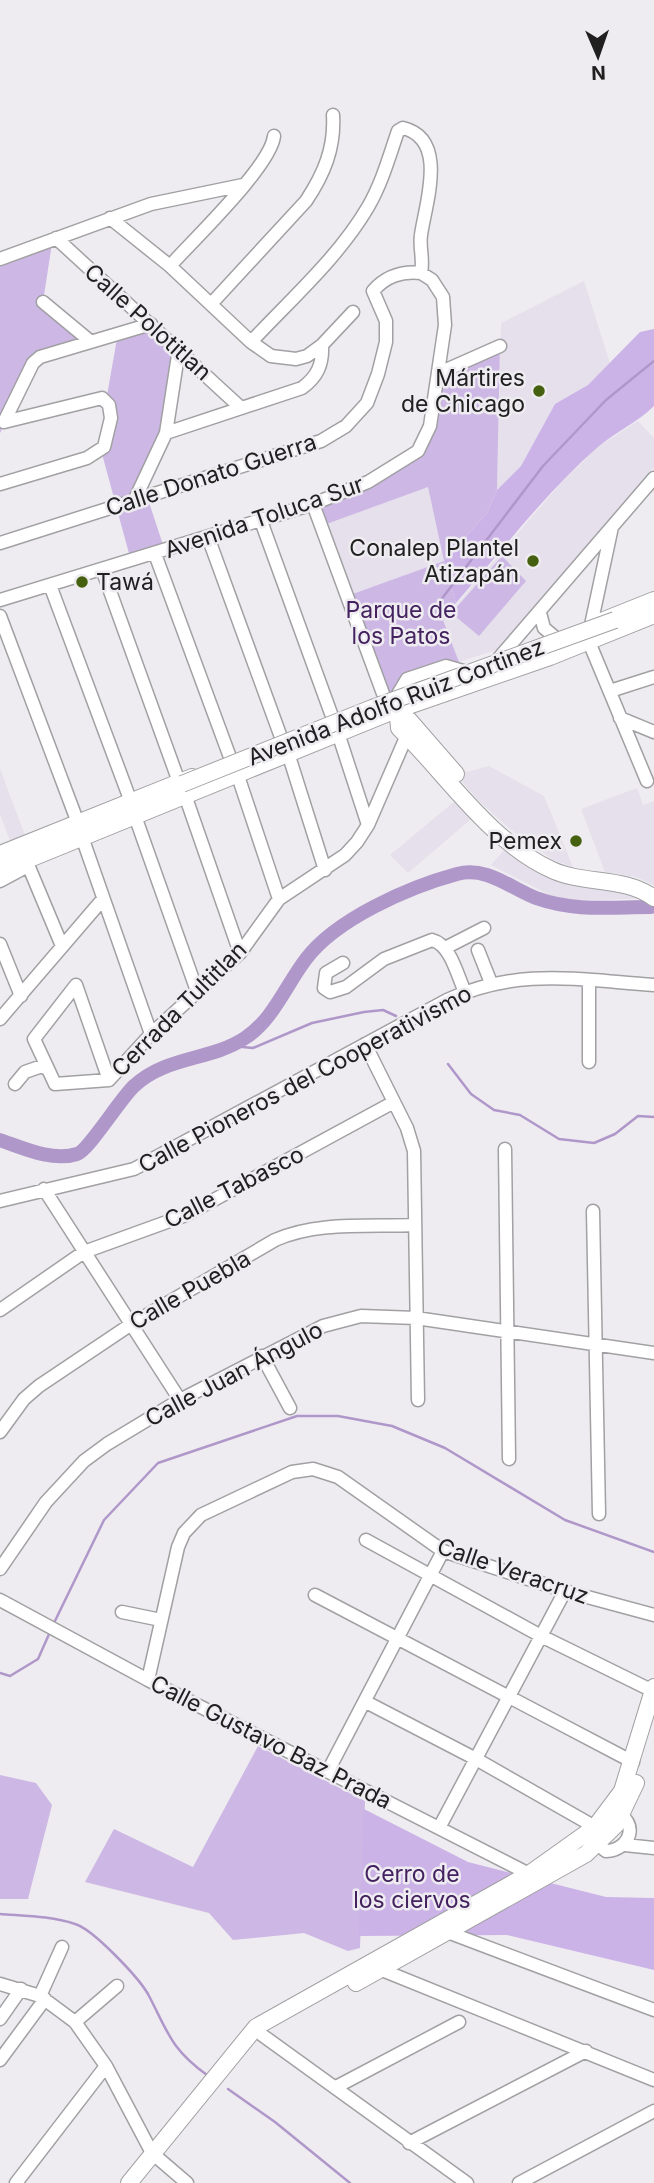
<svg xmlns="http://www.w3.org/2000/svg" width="654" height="2183" font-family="Inter,sans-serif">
	<rect width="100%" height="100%" fill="#eeecf0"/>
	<path fill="#e5e0eb" d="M584 281 610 363 588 385 555 405 521 466 497 490 501 323Z
		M638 421 654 438V467L499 649 459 662 443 620 560 484 599 446Z
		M428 486 444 561 347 596 321 526Z
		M489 766 544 796 573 867 553 860 510 829 480 802 456 775Z
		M0 769 28 843 13 849 0 814Z
		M637 788 643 805 654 801V885L636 877 605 872 581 809Z
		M461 796 477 814 408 873 390 855Z
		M511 842 534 859 654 898 570 901 550 895 491 865Z"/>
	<path fill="#cdb7e5" d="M53 237 43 302 90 341 40 357 0 433V258Z
		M151 324 179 349 166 433 136 498 147 496 165 551 131 561 101 450 104 447 106 401 118 333Z
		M500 346 497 490 487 513 444 561 456 603 443 620 459 662 408 690 385 699 347 596 444 561 428 487 321 526 313 504 418 451 439 373Z
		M502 556 526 581 479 636 455 616V609Z
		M258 1746 365 1801 360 1948 348 1951 304 1933 233 1940 209 1913 85 1882 114 1829 193 1867Z
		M0 1775 36 1783 52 1805 28 1899H0Z"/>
	<path fill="#ccb3e7" d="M654 329V406C637 423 615 432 598 447 545 493 502 551 456 603L444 561 487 513 497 490 521 466 555 404 588 385 640 332Z
		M364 1809 468 1862 606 1897 654 1898V1970L507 1935 359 1936Z"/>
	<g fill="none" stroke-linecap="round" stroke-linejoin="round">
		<path stroke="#b097ca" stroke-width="2.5" d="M437 605 543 466 606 400 654 361
			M232 1046 253 1048 312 1023 364 1012 383 1010 396 1016
			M448 1064 471 1094 494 1110 520 1115 559 1139 594 1143 615 1134 638 1116 654 1117
			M54 1623 104 1520 158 1463 297 1416H338L392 1426 445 1448 565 1520 654 1552
			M0 1673 10 1676 38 1659 50 1632
			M0 1914C25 1916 51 1916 75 1924 93 1929 138 1977 148 1994 168 2032 170 2048 207 2075
			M228 2089 275 2122 350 2183"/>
		<path stroke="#b097ca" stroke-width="14" d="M0 1140C23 1148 53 1162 77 1154 88 1151 120 1099 134 1086 166 1056 210 1061 245 1038 273 1020 286 985 306 959 336 919 409 887 457 874 487 866 510 888 536 898 575 912 611 907 651 907"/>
		<g stroke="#a1a0a3" stroke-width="15">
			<path id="minor" d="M110 218 170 266 251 342 271 356 296 359 307 356 322 345 353 312
				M56 238 240 407
				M0 259 151 204 243 185
				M170 266C193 240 271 166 274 136
				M43 302 90 341
				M212 303 306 201C324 174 335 148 333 115
				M251 342C291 299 338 258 368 207 382 183 389 157 398 131L403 128C449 139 425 205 421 235 419 247 424 260 421 273
				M439 373 500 346
				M166 433 302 388C317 377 323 365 322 345
				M0 484 87 458 104 447 111 418 109 405 102 398 4 422 33 363 40 357 151 324
				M135 499 166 433 179 349
				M313 504 385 699
				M261 521 333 719
				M208 537 282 740
				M0 543 321 441 346 426 367 403 378 374 386 342V321L373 291C386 276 401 271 421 273
				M155 554 231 760
				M102 569 179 782
				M50 585 131 802
				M0 600 313 504 368 482 418 451 430 426 445 325 443 297 432 280 421 273
				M540 613 544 628 557 639
				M0 616 78 823
				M591 625 612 527
				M589 642 647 781
				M499 658 654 478
				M610 691 654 677
				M398 694 407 679 446 666 463 671
				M620 718 654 732
				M338 733 368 825
				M288 753 325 870
				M237 773 279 899
				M185 795 240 953
				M135 816 197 991
				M82 837 151 1034
				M26 860 62 946
				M0 881 28 866
				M0 944 21 996
				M445 948 484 928
				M478 950 491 983
				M343 963 326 973 324 988 330 992 346 987 384 959 432 940C451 945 457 975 465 992
				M589 980V1062
				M76 985 34 1039 55 1084 109 1080 151 1034 240 953 279 899 345 855 357 842 368 825 407 735
				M76 985 109 1080
				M0 1019 103 899
				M365 1044 407 1128 414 1151 418 1400
				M15 1084 25 1072 42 1066 45 1068
				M505 1149 509 1459
				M44 1189 180 1400
				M0 1201 134 1169 447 1000C519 967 578 980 654 985
				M593 1211 599 1514
				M0 1310 84 1252 186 1215 394 1102
				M262 1356 290 1408
				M0 1432 24 1399 39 1386 130 1325 275 1240C318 1221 369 1227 415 1225
				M366 1540 541 1636 653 1691
				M0 1569 46 1502 84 1461 107 1444 180 1400 323 1326 361 1316 416 1318 654 1353
				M315 1595 633 1762
				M0 1600 148 1680 533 1876
				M122 1612 161 1620
				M148 1680 178 1547 184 1533 201 1515 292 1472 313 1469 338 1477 443 1551 565 1591 654 1615
				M366 1702 476 1759 595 1827 593 1841 606 1851C631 1850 640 1821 614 1812
				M328 1771 443 1551
				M439 1828 565 1591
				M625 1845 654 1848
				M442 1930 654 2010
				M377 1968 654 2080
				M0 1984 40 1996 75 2022 106 2066 152 2153 187 2183
				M40 1996 62 1947
				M0 2019 21 1989
				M75 2022 117 1986
				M256 2027 262 2035 467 2183
				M0 2060 45 1999
				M336 2087 459 2022
				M409 2143 586 2051
				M16 2183 106 2066
				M519 2183 654 2111"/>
		</g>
		<g stroke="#a1a0a3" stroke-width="18">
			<path id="major" d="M599 622 654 600
				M404 702 398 717 399 728C446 774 490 842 552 870 585 885 624 876 654 898
				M393 713 409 720 456 774
				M0 854 192 777
				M0 871 391 712 550 657 654 615
				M356 1983 586 1854 616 1825 636 1783
				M129 2183 256 2027 529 1874 595 1827 622 1791 654 1687"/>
		</g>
		<use href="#minor" stroke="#fff" stroke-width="12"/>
		<use href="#major" stroke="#fff" stroke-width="16"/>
		<g stroke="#a1a0a3" stroke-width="18" stroke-linecap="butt">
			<path id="major-bridge" d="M182 784 372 708 615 620"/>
		</g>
		<use href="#major-bridge" stroke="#fff" stroke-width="16"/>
	</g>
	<g fill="#45600f" stroke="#eeecf0" stroke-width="2.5">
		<circle cx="539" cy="391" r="7"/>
		<circle cx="533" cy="561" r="7"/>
		<circle cx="82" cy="582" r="7"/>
		<circle cx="576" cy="841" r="7"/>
	</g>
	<g text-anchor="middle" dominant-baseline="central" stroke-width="5" stroke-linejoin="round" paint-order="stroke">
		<g font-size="23" fill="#212021" stroke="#eeecf0">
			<text transform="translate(148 322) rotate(42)">Calle Polotitlan</text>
			<text transform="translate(211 475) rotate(-18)">Calle Donato Guerra</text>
			<text transform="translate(264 517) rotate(-19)">Avenida Toluca Sur</text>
			<text transform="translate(396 702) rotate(-21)">Avenida Adolfo Ruiz Cortinez</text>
			<text transform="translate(179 1009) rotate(-45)">Cerrada Tultitlan</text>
			<text transform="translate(305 1079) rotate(-28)">Calle Pioneros del Cooperativismo</text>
			<text transform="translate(234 1187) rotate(-27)">Calle Tabasco</text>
			<text transform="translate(190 1290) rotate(-30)">Calle Puebla</text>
			<text transform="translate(234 1374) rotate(-28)">Calle Juan Ángulo</text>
			<text transform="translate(513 1571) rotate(19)">Calle Veracruz</text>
			<text transform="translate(271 1742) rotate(27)">Calle Gustavo Baz Prada</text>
		</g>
		<g font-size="23" fill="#212021" stroke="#eeecf0" text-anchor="end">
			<text x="525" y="378">Mártires<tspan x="525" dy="26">de Chicago</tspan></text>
			<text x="519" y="548">Conalep Plantel<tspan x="519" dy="26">Atizapán</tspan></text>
			<text x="96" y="582" text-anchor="start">Tawá</text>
			<text x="562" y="841">Pemex</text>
		</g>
		<g font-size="23" fill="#442260" stroke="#eeecf0">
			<text x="401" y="610">Parque de<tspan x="401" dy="26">los Patos</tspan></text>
			<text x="412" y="1874">Cerro de<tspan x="412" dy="26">los ciervos</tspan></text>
		</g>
	</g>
	<g transform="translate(598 56) rotate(178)" stroke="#eeecf0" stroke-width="5" paint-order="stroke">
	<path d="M0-5L12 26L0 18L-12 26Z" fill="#212021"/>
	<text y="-10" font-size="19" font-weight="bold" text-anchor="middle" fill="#212021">N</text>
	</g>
</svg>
